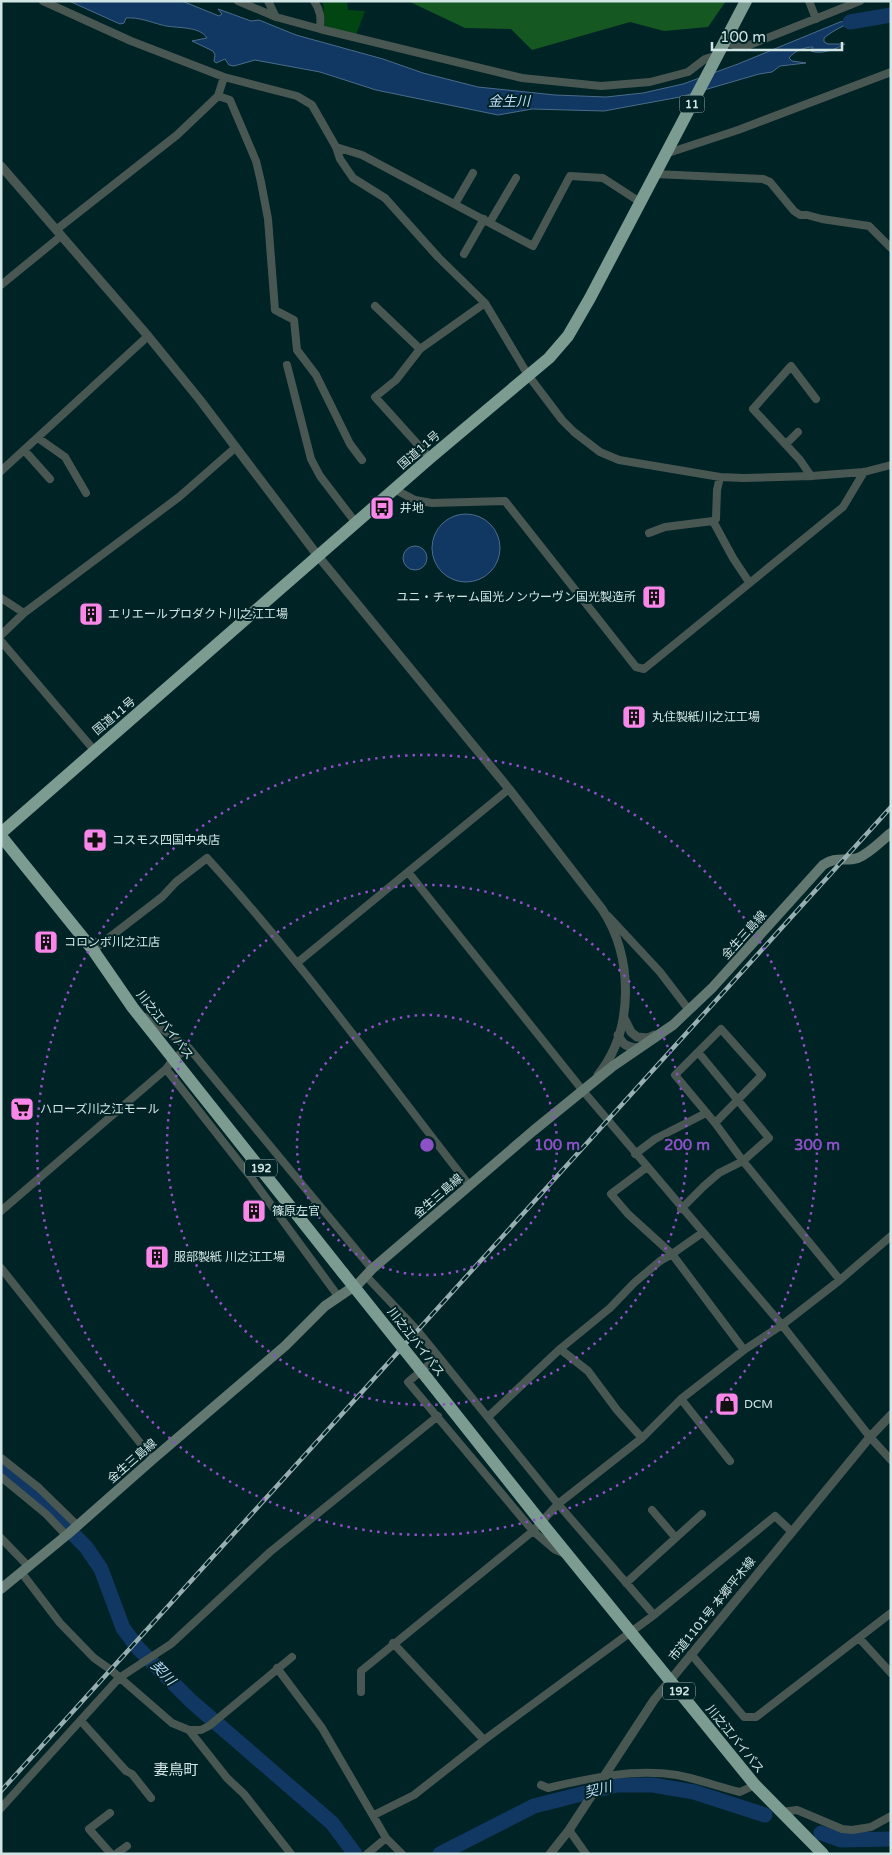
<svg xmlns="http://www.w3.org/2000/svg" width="892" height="1855" font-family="'Varela Round','Noto Sans JP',sans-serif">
	<rect width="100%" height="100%" fill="#002325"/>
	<path fill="#014513" d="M323 1H347L348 10 365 11 356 35 325 27Z"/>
	<path fill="#155822" d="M408 1H726L708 27 664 31 630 22 532 50 511 29 465 28Z"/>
	<path fill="#103863" stroke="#4a6c8a" d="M69 1H182L219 16 222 14 218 9 251 21 259 20 296 35 383 59 423 73 478 87 555 95 606 97 643 93 683 84 738 64 840 22 891 13C865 19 845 21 824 38V42L828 44H845C836 49 821 55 811 51L813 47C805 47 794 51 789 58L792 61 806 63 780 66 772 72 759 74 680 97 604 111 532 109 498 115 376 90 320 72 255 60 234 66 229 65 225 59 216 63 214 61 215 55 213 51 192 41 207 38C199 25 175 29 162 25 150 22 139 17 126 18L124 23 120 24Z
		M432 548a34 34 0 1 1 68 0a34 34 0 1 1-68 0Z
		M403 558a12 12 0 1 1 24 0a12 12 0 1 1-24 0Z"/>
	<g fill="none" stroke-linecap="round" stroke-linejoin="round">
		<path stroke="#103863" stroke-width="15" d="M850 22 891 15
			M1 1469 50 1511 86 1547 101 1569 123 1628 137 1647 191 1701 332 1823 355 1854
			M821 1833 841 1840 891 1839
			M440 1854 534 1806 617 1785H653L694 1792 765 1815"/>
		<path stroke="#495753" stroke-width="8" d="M43 1 131 41 224 77 297 96 312 105 336 147 340 159 353 178 385 198 438 257 485 303 528 375 562 420 574 432 600 452 619 460 720 477 743 478 811 476 864 472 891 465
			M238 1 276 17 320 29 522 78 601 86 650 82 688 72 705 59 718 55
			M268 1 276 17
			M314 1C321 11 321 18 320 29
			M809 1 816 19
			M725 42 740 47 747 46 860 1
			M218 96 230 100 256 161 261 182 268 219 275 310 294 320 297 350 316 375 350 444 362 460
			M336 147 362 155 533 246 570 176 603 178 640 202
			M665 154 738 130 891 72
			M655 174 763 179 770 182 794 211 800 215H807L822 219 869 226 891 248
			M455 204 473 173
			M490 222 516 178
			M56 230 177 135 218 96 224 77
			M464 254 484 219
			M1 285 61 236
			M375 306 420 349
			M287 365 311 459 320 476 356 523
			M38 438 65 457 86 493
			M786 444 798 432
			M24 450 50 479
			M430 458 375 397 396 380 420 349 485 303
			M1 471 148 336
			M811 476 800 460 753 409 791 366 816 399
			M394 489 415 500 432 503 505 501 636 667 644 669 843 507 864 472
			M713 521 716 519 717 490 720 477
			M649 533 665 527 713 521 733 558 749 582
			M1 598 24 613
			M1 635 24 613 179 497 235 448
			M1 641 94 750
			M408 872 584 1092 782 1325 870 1437 891 1460
			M608 916 660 972 689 1010
			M93 950 162 897 176 882 207 858C301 961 383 1075 469 1185
			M297 963 509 789
			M145 1017 189 1048
			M721 1029 762 1075 715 1123 675 1075Z
			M698 1052 769 1138 743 1161 715 1123
			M635 1154 655 1139 706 1113
			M647 1167 611 1194 628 1214 672 1254 744 1350
			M681 1209 704 1186 719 1173 743 1161 840 1280
			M1 1211 166 1069
			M1 1268 153 1459
			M366 1276 417 1330 558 1504 654 1615
			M338 1296 250 1176 166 1069 174 1058 189 1048 372 1269
			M560 1349 610 1308 634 1283 660 1261 672 1254 702 1233
			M438 1357 408 1382 533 1531 554 1549 563 1553
			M681 1399 730 1461
			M488 1417 560 1349 588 1371 617 1410 642 1438
			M1 1458 39 1488 78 1526
			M1 1477 46 1514 66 1535
			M652 1510 675 1537
			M1 1538 28 1566
			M21 1572 60 1623 94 1658 111 1670 172 1723 189 1730H201L209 1726 292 1657
			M626 1583 702 1514
			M859 1638 891 1673
			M393 1643 484 1740
			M691 1654 744 1717H756L891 1613
			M277 1668 322 1728 386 1838 402 1854
			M361 1692V1671L533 1531 558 1504 642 1438 681 1399 744 1350 782 1325 840 1280 891 1236
			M81 1721 126 1771 132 1774 151 1798
			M189 1730 227 1778 244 1794 291 1854
			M541 1785 548 1788C590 1778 634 1768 677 1775 698 1779 719 1787 740 1792L755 1785
			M1 1808 119 1678 171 1644 270 1552 438 1416
			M781 1812 797 1810 842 1829 852 1830 871 1827 891 1816
			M110 1813 89 1829 111 1854
			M374 1815 414 1795 484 1740 654 1615 775 1516 792 1532
			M569 1830 586 1854
			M116 1854 127 1846
			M367 1854 386 1838"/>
		<path stroke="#495753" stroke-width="9" d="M1 166 148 336 200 400 318 556 509 789 602 909C633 956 635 1029 598 1075
			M624 1018 631 1032 637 1037 648 1038 655 1035
			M618 1035C623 1045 627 1047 637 1048
			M550 1854 569 1830 654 1700 870 1437 891 1415"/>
		<path stroke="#627870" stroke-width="10" d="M1 1589 68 1534 153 1459 285 1346 325 1306 359 1283 372 1269 533 1131 613 1066 673 1025 713 987 823 865C835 856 846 862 858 858 870 853 881 841 891 833"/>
		<path stroke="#7c9c92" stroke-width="12" d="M1 833 430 458 549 358 568 336 590 298 746 1
			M1 836 93 950 133 1008 343 1273
			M427 1378 541 1522 755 1785 823 1854"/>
		<g stroke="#97afb0" stroke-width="4.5">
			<path id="rail" d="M1 1791 891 807"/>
		</g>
		<use href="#rail" stroke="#002325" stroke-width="2.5" stroke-dasharray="8" stroke-linecap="butt"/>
		<path stroke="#7c9c92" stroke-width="12" d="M343 1273 427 1378"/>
	</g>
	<g fill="none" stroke="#8c51c7" stroke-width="2.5" stroke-dasharray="2.5 5">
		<circle cx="427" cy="1145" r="130"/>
		<circle cx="427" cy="1145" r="260"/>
		<circle cx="427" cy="1145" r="390"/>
	</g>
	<defs>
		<g id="bus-square" transform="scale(1.25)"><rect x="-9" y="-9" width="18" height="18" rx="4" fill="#f987e9" stroke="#002325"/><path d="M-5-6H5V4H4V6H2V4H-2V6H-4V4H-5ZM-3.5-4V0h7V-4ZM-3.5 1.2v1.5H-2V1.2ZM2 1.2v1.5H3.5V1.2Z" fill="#111"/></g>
		<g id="building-square" transform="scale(1.25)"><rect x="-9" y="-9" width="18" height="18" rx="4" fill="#f987e9" stroke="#002325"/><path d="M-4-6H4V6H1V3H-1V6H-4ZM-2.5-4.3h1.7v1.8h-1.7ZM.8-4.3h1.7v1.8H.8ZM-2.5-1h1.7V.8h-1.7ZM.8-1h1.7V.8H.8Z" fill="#111"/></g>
		<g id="pharmacy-square" transform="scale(1.25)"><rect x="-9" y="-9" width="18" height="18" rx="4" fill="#f987e9" stroke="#002325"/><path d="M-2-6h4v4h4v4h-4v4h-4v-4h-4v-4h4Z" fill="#111"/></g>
		<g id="supermarket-square" transform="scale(1.25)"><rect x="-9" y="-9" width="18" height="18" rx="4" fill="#f987e9" stroke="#002325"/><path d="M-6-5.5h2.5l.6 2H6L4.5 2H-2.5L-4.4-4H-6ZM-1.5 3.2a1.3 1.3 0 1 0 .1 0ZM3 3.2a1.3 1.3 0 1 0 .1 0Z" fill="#111"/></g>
		<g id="shop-square" transform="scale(1.25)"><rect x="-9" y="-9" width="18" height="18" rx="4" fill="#f987e9" stroke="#002325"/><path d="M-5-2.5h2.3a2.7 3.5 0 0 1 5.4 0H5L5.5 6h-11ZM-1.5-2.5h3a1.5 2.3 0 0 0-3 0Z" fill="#111"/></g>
	</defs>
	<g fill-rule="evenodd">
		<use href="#bus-square" x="382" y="508"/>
		<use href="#building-square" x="654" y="597"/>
		<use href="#building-square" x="91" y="614"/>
		<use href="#building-square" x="634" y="717"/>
		<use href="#pharmacy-square" x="95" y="840"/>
		<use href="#building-square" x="46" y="942"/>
		<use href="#supermarket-square" x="22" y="1109"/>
		<use href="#building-square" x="254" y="1211"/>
		<use href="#building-square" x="157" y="1257"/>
		<use href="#shop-square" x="727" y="1404"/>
	</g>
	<g text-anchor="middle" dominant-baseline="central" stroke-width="4" stroke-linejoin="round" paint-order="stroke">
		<g fill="#002325" stroke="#93acac" stroke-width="1">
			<rect x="679.5" y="95.5" width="25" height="17" rx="4"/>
			<rect x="245" y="1159.5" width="32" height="17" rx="4"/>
			<rect x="663" y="1682.5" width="32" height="17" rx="4"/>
		</g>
		<g font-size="11" font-weight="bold" fill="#d2e6e6">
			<text x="692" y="104">11</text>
			<text x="261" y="1168">192</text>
			<text x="679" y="1691">192</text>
		</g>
		<g font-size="12" fill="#d2e6e6" stroke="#002325">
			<text transform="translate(419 450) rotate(-41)">国道11号</text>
			<text transform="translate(114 716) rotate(-40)">国道11号</text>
			<text transform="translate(744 935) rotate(-48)">金生三島線</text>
			<text transform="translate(165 1025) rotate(52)">川之江バイパス</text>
			<text transform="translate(438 1196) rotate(-41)">金生三島線</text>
			<text transform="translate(416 1342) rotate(52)">川之江バイパス</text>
			<text transform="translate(132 1461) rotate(-41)">金生三島線</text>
			<text transform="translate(712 1609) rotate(-51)">市道1101号 本郷平木線</text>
			<text transform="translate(735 1739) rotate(51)">川之江バイパス</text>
		</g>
		<g font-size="12" fill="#d2e6e6" stroke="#002325" text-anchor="start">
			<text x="400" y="508">井地</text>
			<text x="636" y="597" text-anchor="end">ユニ・チャーム国光ノンウーヴン国光製造所</text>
			<text x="108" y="614">エリエールプロダクト川之江工場</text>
			<text x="652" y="717">丸住製紙川之江工場</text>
			<text x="112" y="840">コスモス四国中央店</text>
			<text x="64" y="942">コロンボ川之江店</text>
			<text x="40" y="1109">ハローズ川之江モール</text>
			<text x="272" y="1211">篠原左官</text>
			<text x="174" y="1257">服部製紙 川之江工場</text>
			<text x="744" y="1404">DCM</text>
		</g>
		<g font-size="14" font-style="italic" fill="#bedafb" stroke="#002325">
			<text x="509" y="101">金生川</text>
			<text transform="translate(163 1673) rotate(45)">契川</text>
			<text transform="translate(598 1790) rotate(-14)">契川</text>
		</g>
		<g font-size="15" fill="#d2e6e6" stroke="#002325">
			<text x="176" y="1770">妻鳥町</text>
		</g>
	</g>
	<circle cx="427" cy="1145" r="8" fill="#8c51c7" stroke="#002325" stroke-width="2.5"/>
	<g font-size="15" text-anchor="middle" font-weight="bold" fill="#8c51c7" stroke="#002325" stroke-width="4" stroke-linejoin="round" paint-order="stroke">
		<text x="557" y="1150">100 m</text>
		<text x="687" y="1150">200 m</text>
		<text x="817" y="1150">300 m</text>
	</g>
	<rect width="892" height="1855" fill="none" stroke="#d2e6e6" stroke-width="5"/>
	<path d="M712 42v8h130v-8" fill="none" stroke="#d2e6e6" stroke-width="2.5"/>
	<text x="720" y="42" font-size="15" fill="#d2e6e6" stroke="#002325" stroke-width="4" paint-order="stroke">100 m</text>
</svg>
